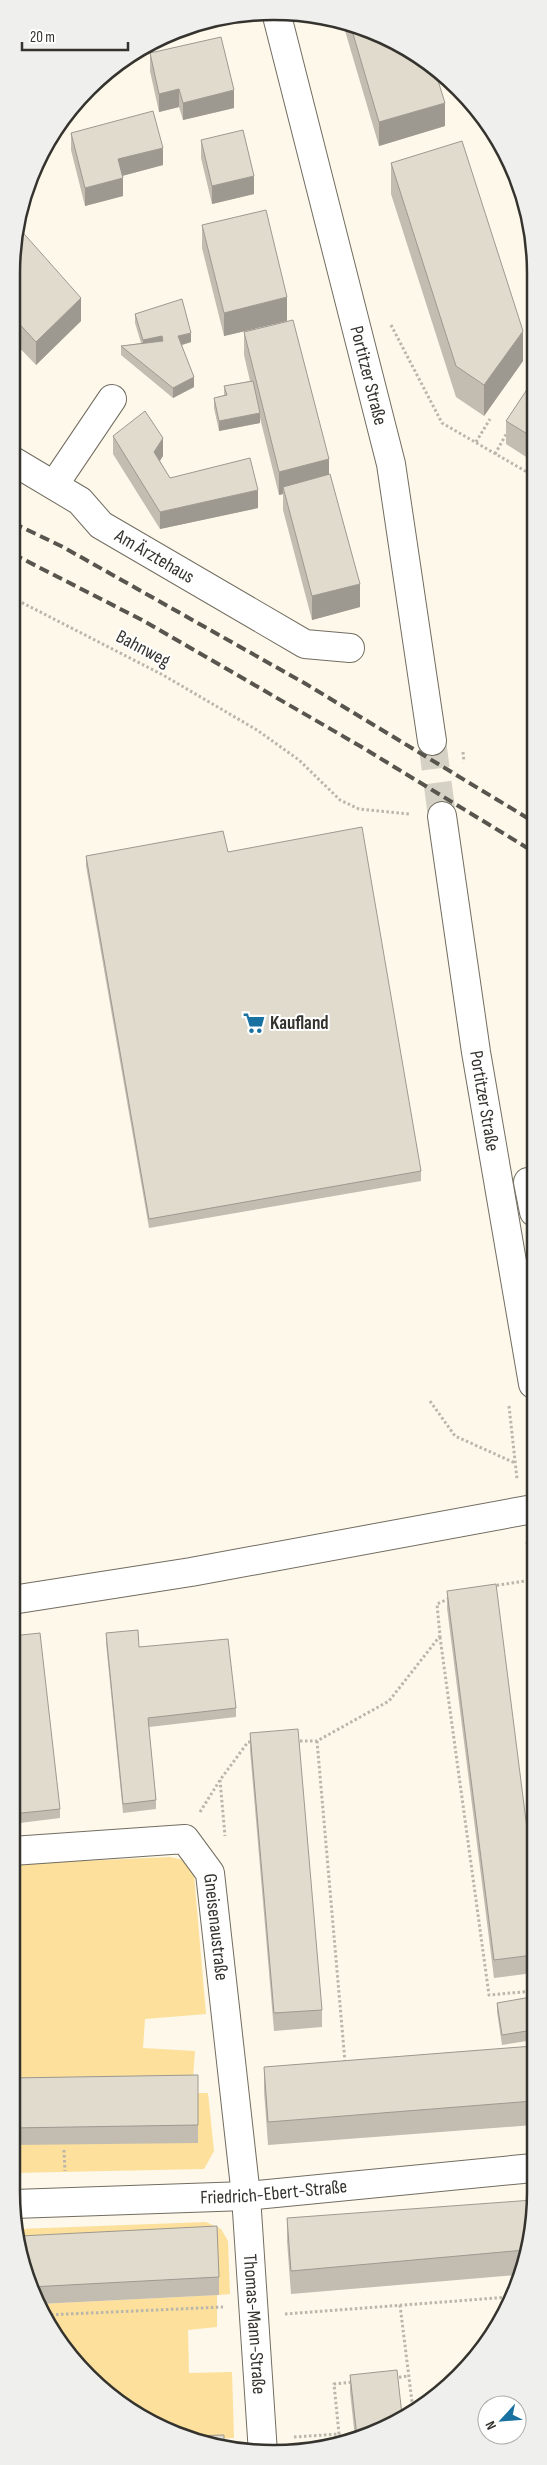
<svg xmlns="http://www.w3.org/2000/svg" width="547" height="2465" font-family="'Sofia Sans Condensed',sans-serif">
	<rect width="100%" height="100%" fill="#fdf8e9"/>
	<path fill="#fce09c" d="M170 1857 183 1860 194 1875 206 2014 145 2019 143 2048 195 2051 193 2078 11 2083 12 1864Z
		M198 2093H208L214 2151 204 2169 11 2173V2145Z
		M206 2222 221 2229 228 2241 230 2294 219 2295 24 2254 19 2229Z
		M217 2295V2327L188 2330 189 2373 232 2372 234 2438 205 2439 158 2427 77 2365 39 2304Z"/>
	<g fill="none" stroke-linecap="round" stroke-linejoin="round">
		<path stroke="#d5d1c4" stroke-width="28" stroke-dasharray="28 14" stroke-linecap="butt" d="M432 741 442 816"/>
		<g stroke="#726d61" stroke-width="30">
			<g id="minor">
				<path id="s1" d="M13 461 80 501 101 525 305 644 350 648"/>
				<path d="M54 485 112 399"/>
				<path d="M528 1182 534 1212"/>
				<path d="M12 1600 191 1572 533 1509"/>
				<path id="s2" d="M12 1851 185 1839 210 1873 246 2196 263 2453"/>
				<path id="s3" d="M14 2204 246 2196 533 2168"/>
			</g>
		</g>
		<g stroke="#726d61" stroke-width="30">
			<g id="major">
				<path id="s4" d="M277 16 391 464 432 741"/>
				<path id="s5" d="M442 816 476 1052 533 1384"/>
			</g>
		</g>
		<path stroke="#bab6ab" stroke-width="3" stroke-dasharray="2.5 2.5" stroke-linecap="butt" d="M391 325 442 423 534 476
			M476 442 490 419
			M495 454 508 431
			M13 598 163 675 257 730 299 760 340 800 359 809 410 814
			M463 752 464 762
			M430 1401 455 1436 515 1463
			M509 1406 517 1479
			M527 1542 533 1590
			M472 1589 532 1580
			M440 1637 489 1995 533 1991
			M295 1741H317L389 1701 440 1636 437 1604 450 1598
			M317 1741 345 2062H343
			M220 1780 225 1836
			M200 1812 220 1780 248 1742H254
			M64 2150 65 2171
			M400 2305 413 2410
			M285 2314 509 2297
			M46 2315 223 2307
			M394 2378 408 2376
			M294 2437 339 2434 334 2384 353 2382"/>
		<use href="#minor" stroke="#fff" stroke-width="28"/>
		<use href="#major" stroke="#fff" stroke-width="28"/>
		<path stroke="#57554e" stroke-width="4" stroke-dasharray="10 5" stroke-linecap="butt" d="M13 523 63 547 306 684 534 822
			M13 554 142 620 360 746 534 852"/>
	</g>
	<path fill="#c2bcb1" d="M343 24 390 38 445 126 379 146Z
		M150 53 234 108 183 120 179 107 159 112 150 71Z
		M71 133 163 165 122 176 123 196 85 206 71 150Z
		M201 140 254 194 212 204 201 158Z
		M391 163 523 361 484 416 456 397 391 194Z
		M202 225 287 321 224 336 202 248Z
		M14 239 81 321 36 365 13 341Z
		M534 265V279L531 277V267Z
		M135 314 191 342 182 345 194 387 173 398 121 355V346L141 343 135 323Z
		M244 332 329 474 360 607 312 620 283 510V494L279 495 260 418V423L219 431 214 408V398L224 395V386L250 381 244 355Z
		M534 379V462L506 444V421Z
		M113 436 163 456 160 461 170 478 258 508 160 529 113 454Z
		M228 852 421 1171V1181L149 1228 86 866V856Z
		M447 1591 533 1876V1973L494 1978 447 1608Z
		M106 1633 139 1647 236 1708V1717L149 1727 156 1800V1809L123 1813 106 1643Z
		M12 1636 60 1809V1818L12 1824Z
		M250 1733 322 2010V2027L274 2031 250 1750Z
		M497 2003 533 2012V2040L502 2045 497 2012Z
		M533 2046V2125L268 2145 264 2091V2067Z
		M198 2075V2143L11 2145V2078Z
		M287 2218 533 2226 517 2275 291 2294 287 2241Z
		M20 2236 219 2277V2295L39 2304 31 2292Z
		M350 2375 402 2415 355 2438 350 2392Z"/>
	<path fill="#9e9990" d="M206 20H210V22L196 25Z
		M179 89V107L159 112V94Z
		M234 90V108L183 120V103Z
		M445 103V126L379 146V122Z
		M163 148V165L118 177V159Z
		M254 176V194L212 204V186Z
		M123 178V196L85 206V188Z
		M287 297V321L224 336V313Z
		M81 298V321L36 365V342Z
		M523 331V361L484 416V385Z
		M191 333V342L178 346V336Z
		M162 336V345L143 350V340Z
		M194 377V387L173 398V388Z
		M260 413V423L219 431V421Z
		M163 438V456L154 469V452Z
		M329 459V482L283 487V494L279 495V472Z
		M258 490V508L160 529V512Z
		M360 584V607L312 620V596Z"/>
	<path fill="#e1dbce" stroke="#9e9990" d="M351 27 390 38 435 71 445 103 379 122Z
		M221 37 234 90 183 103 179 89 159 94 150 53Z
		M153 111 163 148 118 159 123 178 85 188 71 133Z
		M243 130 254 176 212 186 201 140Z
		M462 141 523 331 484 385 456 366 391 163Z
		M266 210 287 297 224 313 202 225Z
		M18 227 81 298 36 342 13 317 14 239Z
		M182 299 191 333 178 336 194 377 173 388 121 346 163 341 162 336 143 340 135 314Z
		M293 320 329 459 279 472 244 332Z
		M534 379V438L506 421Z
		M253 381 260 413 219 421 214 398 227 395 224 386Z
		M145 411 163 438 154 452 170 478 250 458 258 490 160 512 113 436Z
		M330 474 360 584 312 596 283 487Z
		M362 827 421 1171 149 1219 86 856 223 831 228 852Z
		M496 1584 533 1876V1955L494 1960 447 1591Z
		M138 1630 139 1647 228 1639 236 1708 148 1718 156 1800 123 1804 106 1633Z
		M40 1633 60 1809 12 1814V1636Z
		M298 1729 322 2010 274 2013 250 1733Z
		M531 1997 533 2012V2030L502 2035 497 2003Z
		M533 2046V2101L268 2122 264 2067Z
		M198 2075V2125L11 2128V2078Z
		M533 2200V2226L525 2250 291 2271 287 2218Z
		M217 2226 219 2277 30 2287 20 2236Z
		M397 2370 402 2415 357 2437 350 2375Z
		M224 2435V2445L191 2436Z"/>
	<defs>
		<g id="supermarket-bare" transform="scale(1.725)"><path d="M-6-5.5h2.5l.6 2H6L4.5 2H-2.5L-4.4-4H-6ZM-1.5 3.2a1.3 1.3 0 1 0 .1 0ZM3 3.2a1.3 1.3 0 1 0 .1 0Z" fill="#1871a0" stroke="#fff" stroke-width="2.5" paint-order="stroke"/></g>
	</defs>
	<g fill-rule="evenodd">
		<use href="#supermarket-bare" x="254" y="1023"/>
	</g>
	<g text-anchor="middle" dominant-baseline="central" stroke-width="4" stroke-linejoin="round" paint-order="stroke">
		<g font-size="19" fill="#35332e" stroke="#fff">
			<text stroke="none"><textPath href="#s4" startOffset="371">Portitzer Straße</textPath></text>
			<text stroke="none"><textPath href="#s1" startOffset="172">Am Ärztehaus</textPath></text>
			<text transform="translate(143 649) rotate(28)">Bahnweg</text>
			<text stroke="none"><textPath href="#s5" startOffset="288">Portitzer Straße</textPath></text>
			<text stroke="none"><textPath href="#s2" startOffset="270">Gneisenaustraße</textPath></text>
			<text stroke="none"><textPath href="#s3" startOffset="260">Friedrich-Ebert-Straße</textPath></text>
			<text stroke="none"><textPath href="#s2" startOffset="669">Thomas-Mann-Straße</textPath></text>
		</g>
		<g font-size="19" font-weight="bold" fill="#35332e" stroke="#fff" text-anchor="start">
			<text x="270" y="1023">Kaufland</text>
		</g>
	</g>
	<path d="M0 0H547V2465H0ZM273 20H274A253 253 0 0 1 527 273V2192A253 253 0 0 1 274 2445H273A253 253 0 0 1 20 2192V273A253 253 0 0 1 273 20Z" fill="#efefee" fill-rule="evenodd"/>
	<path fill="none" stroke="#35332e" stroke-width="2.5" d="M273 20H274A253 253 0 0 1 527 273V2192A253 253 0 0 1 274 2445H273A253 253 0 0 1 20 2192V273A253 253 0 0 1 273 20Z"/>
	<g transform="translate(502 2420) rotate(244)"><circle r="24" fill="#ffffff" stroke="#aeadab"/>
	<path d="M0-4L9 19L0 12L-9 19Z" fill="#1871a0"/>
	<text y="-8" font-size="14" font-weight="bold" text-anchor="middle" fill="#35332e">N</text>
	</g>
	<path d="M22 42v8h106v-8" fill="none" stroke="#35332e" stroke-width="2.5"/>
	<text x="30" y="42" font-size="15" fill="#35332e" stroke="#ffffff" stroke-width="4" paint-order="stroke">20 m</text>
</svg>
